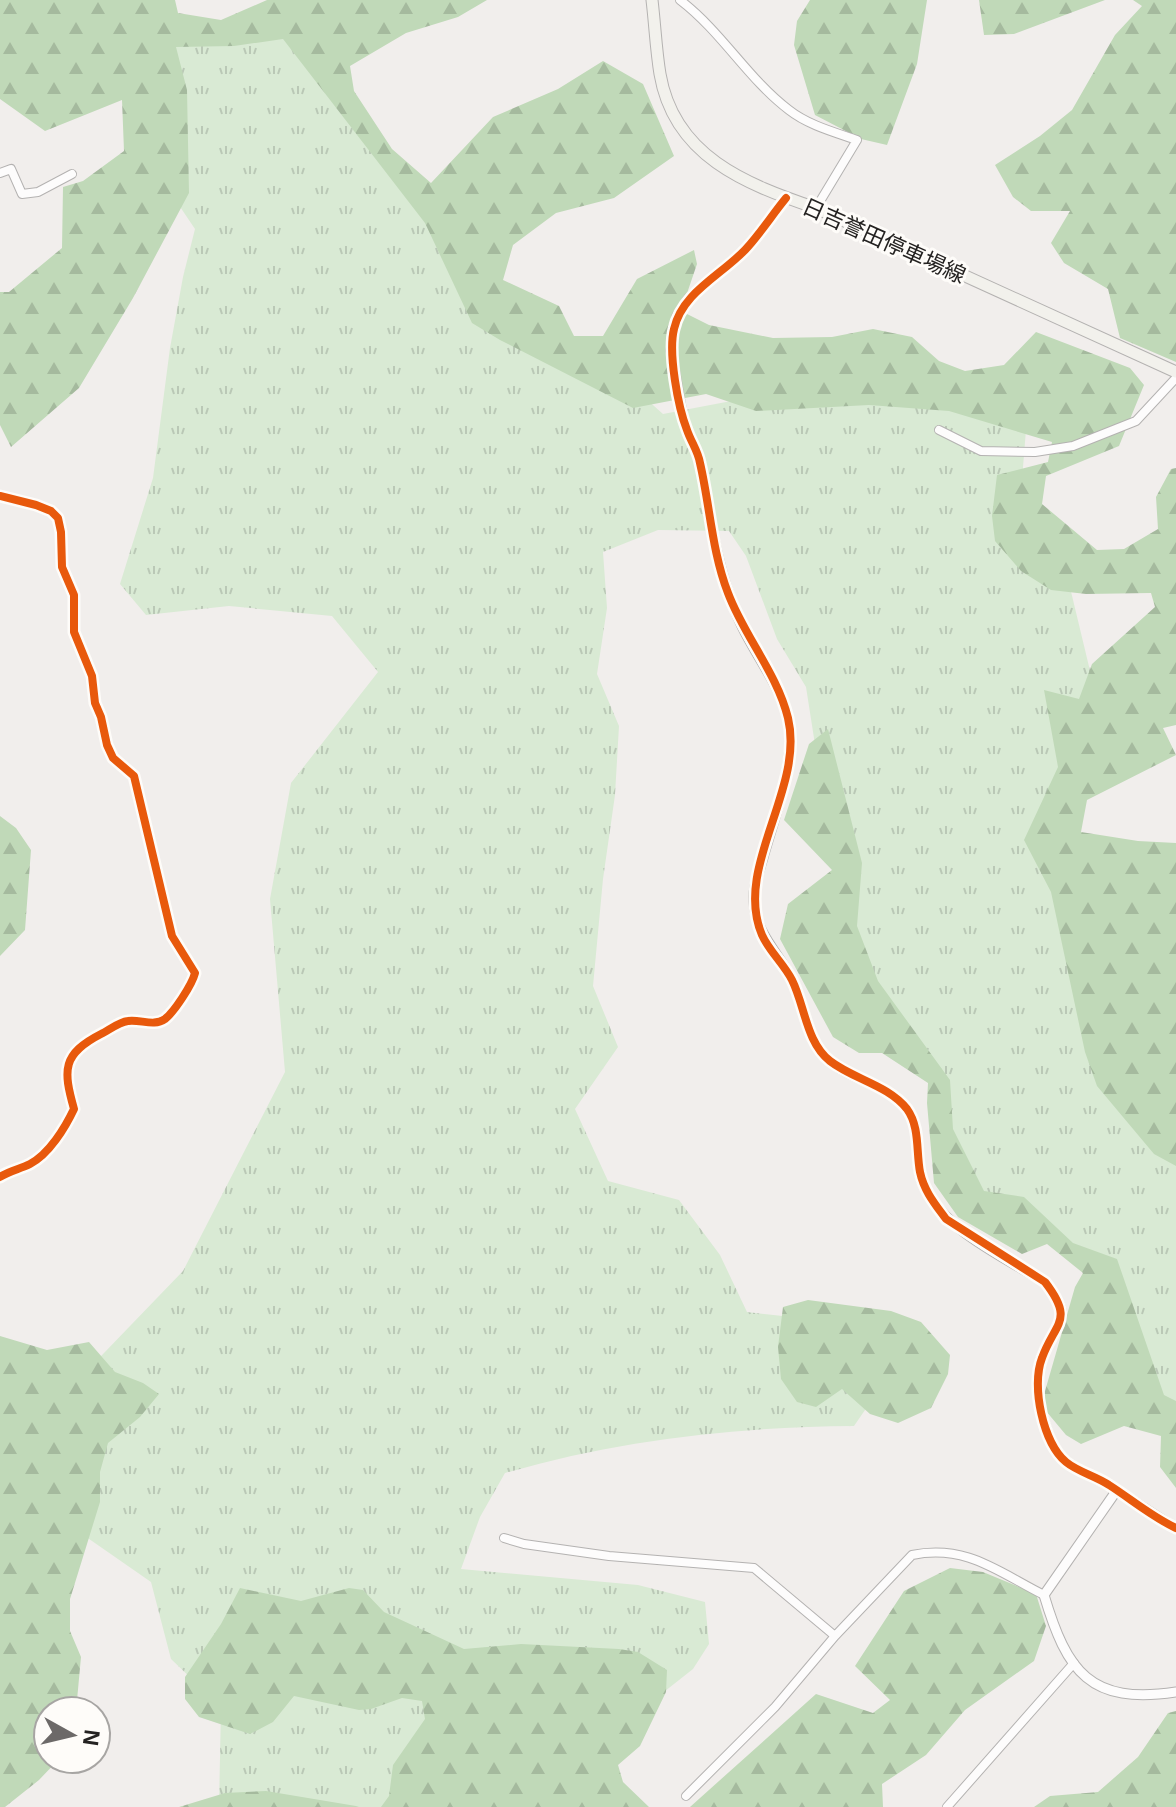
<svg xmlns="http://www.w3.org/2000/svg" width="1176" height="1807" font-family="Arial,'Noto Sans JP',sans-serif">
	<defs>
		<pattern id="grass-tufts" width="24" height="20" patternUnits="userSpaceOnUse" patternTransform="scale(2)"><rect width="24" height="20" fill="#d9ead4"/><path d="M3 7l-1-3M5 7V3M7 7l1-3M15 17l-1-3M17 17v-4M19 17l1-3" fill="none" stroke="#bac8b6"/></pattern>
		<pattern id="forest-firs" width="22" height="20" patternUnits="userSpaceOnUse" patternTransform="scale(2)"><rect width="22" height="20" fill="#c0d9b8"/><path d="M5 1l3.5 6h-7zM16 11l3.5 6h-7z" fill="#a5ba9e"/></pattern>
	</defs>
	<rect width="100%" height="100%" fill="#f1eeec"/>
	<path fill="url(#grass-tufts)" d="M306 26 473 268 616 372 663 414 747 398 796 392 1027 417 1020 505 1068 579 1098 704 1060 822 1176 1123V1420L1098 1268 952 1180 939 1089 899 1043 841 911 806 687 777 639 746 556 729 531 658 530 603 552 607 608 597 674 619 726 615 795 603 879 593 986 618 1047 575 1109 608 1181 679 1200 720 1255 747 1312 810 1319 887 1378 854 1426C736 1427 619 1440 505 1473L480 1517 461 1569 638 1585 705 1602 709 1644 693 1669 622 1725 580 1807H219L221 1707 171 1659 151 1582 33 1500 51 1408 183 1271 285 1072 270 899 291 783 378 672 332 616 229 606 146 615 120 584 153 478 170 348 183 277 195 229 166 186 162 31Z"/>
	<path fill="url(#forest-firs)" d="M0 0H175L178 13 221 20 267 0H487L458 17 406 33 350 66 354 91 392 149 431 183 493 117 558 89 603 61 643 84 674 156 614 198 556 213 513 245 503 280 559 306 574 336H603L637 279 694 250 697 264 681 311 709 325 773 338 832 337 873 329 912 337 939 361 965 371 1004 365 1036 332 1130 368 1144 385 1119 446 1046 476 1042 504 1097 550 1124 549 1158 529 1156 497 1171 469 1176 468V725L1163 728 1176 755 1087 800 1081 832 1138 841 1176 843V1166L1154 1154 1097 1086 1085 1052 1051 892 1024 840 1058 767 1044 690 1079 699 1092 664 1155 607 1151 593 1086 594 1051 590 1021 571 995 541 992 516 997 475 1048 462 1052 442 949 411 869 405 756 411 706 394 633 408 500 340 472 323 425 223 283 39 234 46 176 47 187 90 189 193 133 298 79 388 11 447 0 425V292H9L62 248 63 187 83 181 124 151 122 100 45 131 0 99Z
		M810 0H927L917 64 887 145 861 139 815 115 794 45 797 21Z
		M979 0H1105L1014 34 984 35Z
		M1133 0H1176V362L1120 338 1108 289 1064 263 1051 243 1070 211H1031L1013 197 995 165 1040 136 1072 110 1115 35 1142 6Z
		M828 729 862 863 857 926 878 981 950 1080 953 1129 984 1191 1024 1197 1073 1243 1117 1259 1164 1395 1176 1401V1488L1160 1467 1161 1436 1124 1426 1081 1444 1066 1435 1041 1405 1075 1287 1083 1273 1047 1244 1022 1254 958 1217 934 1183 927 1103 928 1083 882 1053H859L833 1037 780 939 788 904 832 870 784 820 809 744Z
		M0 816 16 828 31 850 25 930 0 956Z
		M808 1300 891 1311 921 1322 950 1355 948 1374 931 1408 898 1423 870 1414 842 1389 816 1407 797 1402 781 1379 778 1347 783 1307Z
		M0 1336 47 1350 89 1342 115 1372 143 1383 159 1394 140 1417 108 1443 100 1472V1502L70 1599V1631L81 1657 76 1711H48V1759H59L39 1780 5 1807H0Z
		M950 1568 983 1572 1036 1594 1046 1626 1034 1661 965 1710 926 1755 882 1784 883 1807H690L816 1694 873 1713 890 1700 855 1666 904 1591Z
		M240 1588 301 1601 349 1588 363 1590 384 1612 464 1649 521 1644 619 1649 638 1652 667 1670 666 1692 640 1746 618 1765 623 1782 649 1807H381L389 1796 393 1765 425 1719 422 1701 402 1698 371 1709 359 1710 294 1696 273 1722 250 1734 199 1717 185 1699V1677L221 1624Z
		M1176 1711V1807H1034L1050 1796 1098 1792 1138 1757 1168 1713Z
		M266 1791 356 1806 359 1807H179L225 1793Z"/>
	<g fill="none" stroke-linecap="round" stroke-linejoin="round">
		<path stroke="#c8c5c3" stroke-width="9" stroke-dasharray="9 4.5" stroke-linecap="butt" d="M682 413 687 432 699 457 709 516"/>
		<g stroke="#b4b2b1" stroke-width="10">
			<path id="minor" d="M680 0C722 32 748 79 789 110 808 125 834 132 857 140L816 208
				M0 173 11 169 22 194 38 192 72 174
				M939 430 981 451 1035 452 1073 446 1136 421 1176 378
				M0 496 36 505 51 511 58 518 61 532 62 567 74 595V632L92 676 95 703 101 717 107 745 113 758 134 776 172 936 195 973C192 985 174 1012 165 1019 154 1027 140 1019 128 1021 119 1022 109 1030 101 1034 62 1054 63 1070 74 1109 65 1128 49 1154 30 1164 20 1169 9 1171 0 1177
				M1117 1490 1176 1528
				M504 1538 524 1544 609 1556 754 1568 835 1636
				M686 1796 775 1707 835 1636 912 1555C967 1544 998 1572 1044 1595
				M947 1807 1074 1663"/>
		</g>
		<g stroke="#b4b2b1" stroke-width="11">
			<path id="tertiary" d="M682 413 671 350 677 316 689 298 745 250 786 198
				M709 516C717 554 725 591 742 626 757 657 779 684 788 718 797 758 775 815 764 854 760 870 753 884 754 901 755 934 779 953 793 981 805 1006 806 1038 827 1058 848 1079 883 1083 904 1105 921 1124 915 1151 920 1174 932 1225 1004 1257 1045 1282 1078 1324 1054 1322 1041 1359 1032 1387 1044 1446 1068 1463 1082 1474 1101 1479 1117 1490L1044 1595C1067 1672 1090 1705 1176 1692"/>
		</g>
		<g stroke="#b4b2b1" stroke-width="13">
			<path id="secondary" d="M652 0C655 25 656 50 660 74 674 156 745 184 816 208L1176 372"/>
		</g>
		<use href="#minor" stroke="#fdfcfc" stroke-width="8"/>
		<use href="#tertiary" stroke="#fdfcfc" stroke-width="9"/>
		<use href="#secondary" stroke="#f2f1ec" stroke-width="11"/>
		<g stroke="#fefcf9" stroke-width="13">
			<path id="cycleway" d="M786 198C772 215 760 234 745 250 720 276 682 293 674 329 668 353 678 407 687 430 691 442 698 451 700 463 710 506 712 552 728 593 744 636 777 673 788 718 805 789 733 867 762 935 769 951 784 964 792 980 805 1006 806 1042 830 1061 853 1079 888 1085 907 1109 920 1127 916 1151 920 1172 924 1191 935 1204 946 1219L1045 1282C1075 1321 1055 1322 1042 1358 1031 1386 1043 1443 1066 1462 1078 1472 1096 1476 1109 1485 1131 1499 1152 1517 1176 1528
				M0 496 36 505 51 511 58 518 61 532 62 567 74 595V632L92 676 95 703 101 717 107 745 113 758 134 776 172 936 195 973C192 985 174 1012 165 1019 154 1027 140 1019 128 1021 119 1022 109 1030 101 1034 62 1054 63 1070 74 1109 65 1128 49 1154 30 1164 20 1169 9 1171 0 1177"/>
		</g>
		<use href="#cycleway" stroke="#e8590c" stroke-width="8"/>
	</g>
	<g text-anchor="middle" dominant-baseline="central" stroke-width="6" stroke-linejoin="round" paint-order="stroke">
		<g font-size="22" fill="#242221" stroke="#fefcf9">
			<text transform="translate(884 241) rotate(24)">日吉誉田停車場線</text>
		</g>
	</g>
	<g transform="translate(72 1735) rotate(98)"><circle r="38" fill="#fefcf9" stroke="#a7a5a3" stroke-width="2"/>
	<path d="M0-6L14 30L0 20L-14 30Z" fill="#6c6968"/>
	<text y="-12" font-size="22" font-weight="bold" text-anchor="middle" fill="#242221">N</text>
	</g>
</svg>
